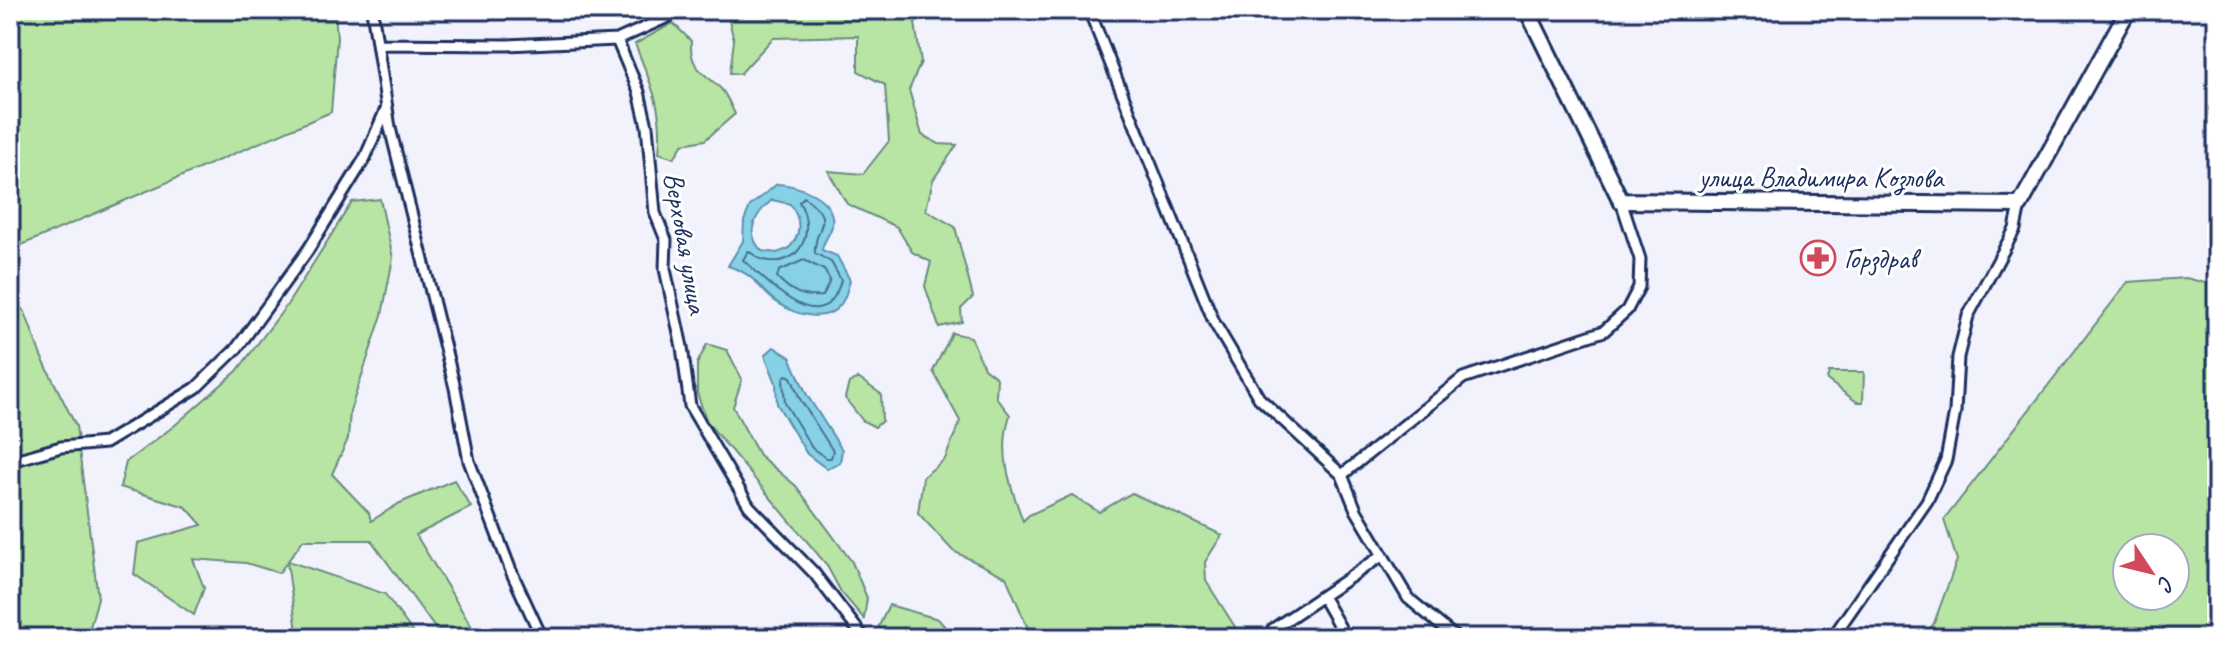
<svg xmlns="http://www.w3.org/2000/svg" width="2227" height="648" font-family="Caveat,sans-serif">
	<rect width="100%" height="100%" fill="#f2f2fc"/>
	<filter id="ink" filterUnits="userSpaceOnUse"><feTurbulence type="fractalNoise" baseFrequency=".0125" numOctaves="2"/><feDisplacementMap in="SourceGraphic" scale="16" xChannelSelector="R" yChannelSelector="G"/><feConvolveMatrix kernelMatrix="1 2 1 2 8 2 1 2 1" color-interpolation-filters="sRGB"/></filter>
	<g filter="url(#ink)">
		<path fill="#b8e5a3" stroke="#6a8a80" stroke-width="2" fill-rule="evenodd" d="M10 10H335L337 38 331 112 10 250Z
			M715 10H923L915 23 921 62 909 90 922 135 939 144 957 145 933 180 926 210 955 227 973 297 961 309 962 322 939 327 925 286 931 262 912 252 897 227 847 204 828 171 863 174 889 141 885 85 858 71V36L773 38 740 74 730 73 734 40 728 17Z
			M673 23 691 41C689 70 706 73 722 90 727 96 731 106 735 114L705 140 683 144 674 158 659 153C664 109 651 84 635 44Z
			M380 199 393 258 382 315 350 411 348 439 332 474 369 513 371 521 400 503 454 480 471 507 416 535 478 637 490 638H444L440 635 371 540H303L288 561 385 594 417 638H298L287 562 279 573 246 563 193 559 204 588 194 615 134 574 138 543 202 525 186 507 120 487 126 462 174 426 237 371 287 305 352 202Z
			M2186 278 2217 286V638H1924L1934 623 1957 560 1944 520 2128 282ZM2127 548H2175V596H2127Z
			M10 298 25 312 41 356 76 426 98 598 87 638H18L14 596 10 591Z
			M952 333 971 337 984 368 997 378 996 397 1010 415C998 452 1010 486 1023 521L1029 515 1072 495 1099 512 1132 493 1222 535 1205 562 1206 581 1242 638H1032L1006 577 953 551 918 513 923 477 945 459 960 421 933 371Z
			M707 344 727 350 742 379 733 407 759 455 796 486 852 562 867 598 864 619 841 592 826 564 707 422 697 393V364Z
			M1829 372H1864L1863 402H1857L1827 380Z
			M858 378 881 394 882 421 875 427 863 421 845 398 849 383Z
			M889 605 938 619 955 638H880L879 626Z"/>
		<path fill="#86d1e6" stroke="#5b90b0" stroke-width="2" fill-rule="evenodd" d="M777 184C797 184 837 198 832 226 830 235 823 241 822 250L837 256 850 280C848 287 846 297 841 304 827 324 795 315 778 303 756 289 760 276 728 266L743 241 744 221 750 206ZM772 200 790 204C801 219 803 234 788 249L777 253 762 251C744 233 755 214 772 200Z
			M774 347 790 357 807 395 842 450 840 462 827 469 807 454 777 404 776 383 765 355Z"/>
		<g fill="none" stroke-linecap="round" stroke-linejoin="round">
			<path stroke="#467094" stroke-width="2" d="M804 197C839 222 813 225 815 253L831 262 841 280C824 345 767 280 743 260L748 251C754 254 758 259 764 260 802 269 816 229 799 202Z
				M804 260 824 270 830 280 823 296C803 298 791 292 777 277L779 271Z
				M786 375 791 377 800 399 833 451 831 458H826L812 448 785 403 783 379Z"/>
			<g stroke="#1b2f5e" stroke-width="15">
				<path id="street" d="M372 10 390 128 455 388 469 461 511 571 542 638
					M1089 10 1214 322 1259 398 1342 475 1356 510 1408 598 1456 638
					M617 40 670 16 674 10
					M379 44 507 45 617 40 639 92 647 126 655 213 666 240 665 269 682 347 690 406 749 506 814 573 864 638
					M10 464 15 460 61 447 105 443 196 388 237 348 308 250 365 158 386 109
					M1342 475 1463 378 1604 331 1627 310 1639 287 1640 259 1621 201
					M1322 596 1346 638
					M1273 629 1383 555
					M1832 638 1927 501 1946 460 1955 412 1958 357 1968 316 2015 229 2020 205"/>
			</g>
			<g stroke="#1b2f5e" stroke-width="20">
				<path id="secondary" d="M1527 10 1621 201 2020 205 2128 10"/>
			</g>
			<use href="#street" stroke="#fff" stroke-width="9"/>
			<use href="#secondary" stroke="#fff" stroke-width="14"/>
		</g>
	</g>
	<defs>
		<g id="pharmacy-ring" transform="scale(1.8)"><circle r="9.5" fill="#fff" stroke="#d1495b" stroke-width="1.5"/><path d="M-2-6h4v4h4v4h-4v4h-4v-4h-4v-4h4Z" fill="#d1495b"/></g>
	</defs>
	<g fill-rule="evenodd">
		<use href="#pharmacy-ring" x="1818" y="258"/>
	</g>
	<g text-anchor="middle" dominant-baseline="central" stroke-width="6" stroke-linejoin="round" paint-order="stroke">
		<g font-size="28" fill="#1b2f5e" stroke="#fff">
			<text x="1821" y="177">улица Владимира Козлова</text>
			<text transform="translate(686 243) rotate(80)">Верховая улица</text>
		</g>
		<g font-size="28" fill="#1b2f5e" stroke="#fff" text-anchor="start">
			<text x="1844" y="258">Горздрав</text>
		</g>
	</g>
	<rect width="2227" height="648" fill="none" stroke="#fff" stroke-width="40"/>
	<rect x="20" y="20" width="2187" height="608" fill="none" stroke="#1b2f5e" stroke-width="3" filter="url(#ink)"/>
	<g transform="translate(2151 572) rotate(125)"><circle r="38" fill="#ffffff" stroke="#a4acbf" stroke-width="2"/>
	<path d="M0-6L14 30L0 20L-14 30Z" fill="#d1495b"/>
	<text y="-12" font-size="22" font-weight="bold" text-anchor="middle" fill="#1b2f5e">С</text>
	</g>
</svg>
